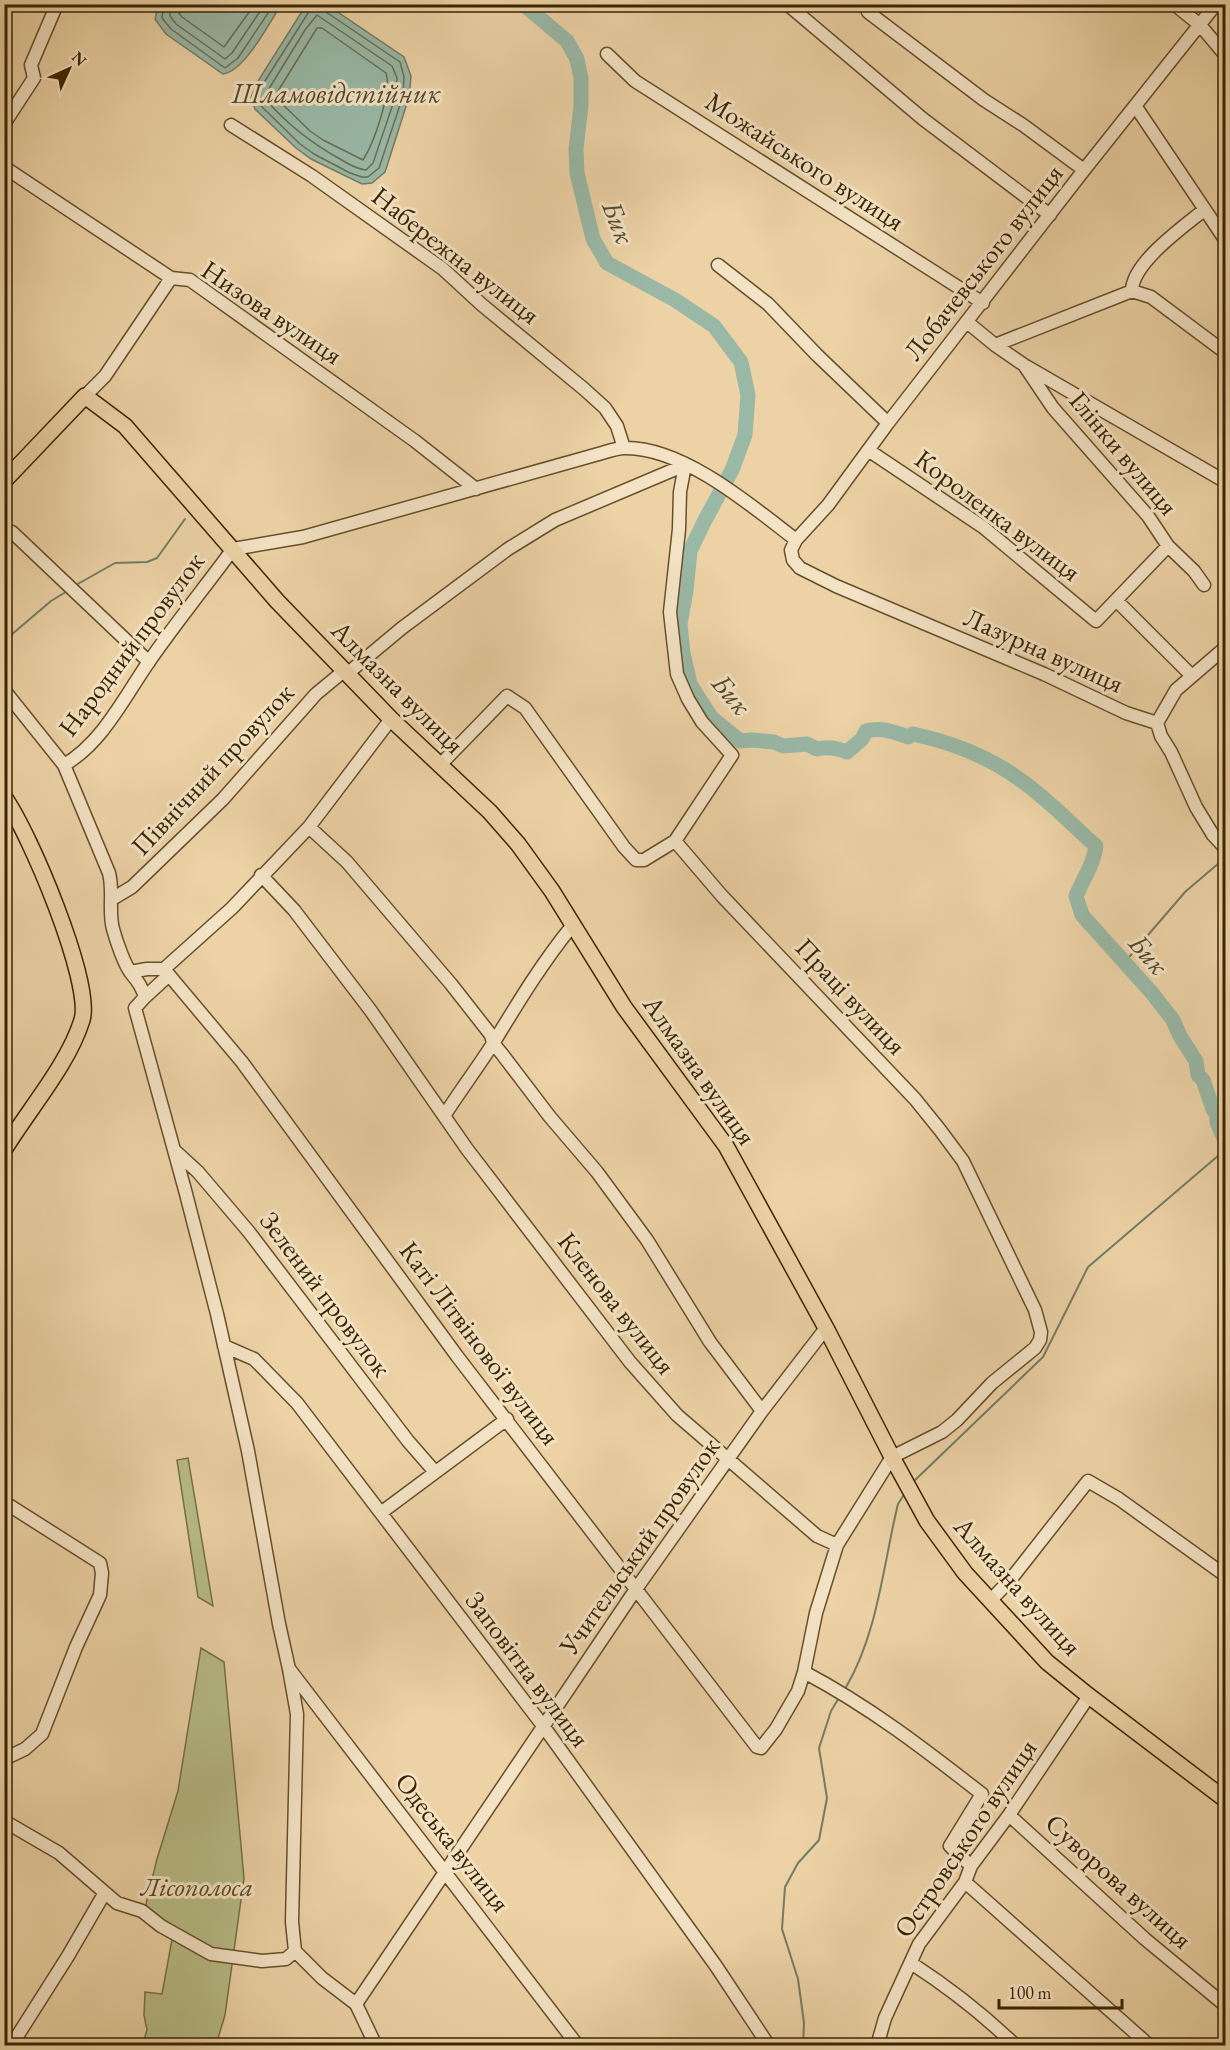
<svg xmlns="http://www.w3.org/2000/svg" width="1230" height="2050" font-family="'EB Garamond',serif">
	<rect width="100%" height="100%" fill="#ecd2a5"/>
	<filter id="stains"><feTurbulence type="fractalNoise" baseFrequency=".00333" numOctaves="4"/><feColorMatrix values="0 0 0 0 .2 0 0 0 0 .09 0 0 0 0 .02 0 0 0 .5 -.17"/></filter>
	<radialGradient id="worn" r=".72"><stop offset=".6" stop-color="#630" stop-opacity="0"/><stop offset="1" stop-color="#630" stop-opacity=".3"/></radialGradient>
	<path fill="#b7bc86" stroke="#787044" stroke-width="1.5" d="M188 1458 213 1606 198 1597 177 1460Z
		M201 1648 224 1662 244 1878 225 2015 216 2045 142 2046 147 2030 144 2015 145 1992 162 1994 173 1934 149 1912 146 1904 157 1859 178 1791Z"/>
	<path fill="#99b8a6" stroke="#737d65" stroke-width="1.5" d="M158 5V4L281 5C269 23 245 71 223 74L166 34 155 19Z
		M306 5H324L333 9 404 57 411 76 409 97 385 172 372 183 362 184 311 159 296 148 255 109 251 97 258 81Z"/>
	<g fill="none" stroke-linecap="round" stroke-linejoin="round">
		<path stroke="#6a6e54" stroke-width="1.5" d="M164 4 162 18 171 29 225 68 238 58 274 4
			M171 4 170 16 176 24 225 59 232 53 265 4
			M180 4 179 13 182 17 224 47 255 4
			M311 4 310 10 263 84 258 97 260 105 300 144 314 154 350 173 362 177H368L379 168 403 96 404 77 400 62 326 12 323 4
			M317 15 392 66 397 78 396 95 373 163 366 170C357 169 348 164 340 159 311 143 289 126 267 101L266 97 270 87 305 30Z
			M317 28H322L386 73C392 92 374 143 363 160L323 140 310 131 276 98 278 91Z"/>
		<path stroke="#737d65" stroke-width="2" d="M76 585 115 563 147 562 157 558 185 519
			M4 641 51 601 69 590
			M1124 963 1185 892 1226 857
			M912 1483 1043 1357 1088 1267 1226 1149
			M845 1689C878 1634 883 1565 898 1504L905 1493
			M803 2046 804 2023 798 1979 782 1929 785 1887 798 1863 819 1840 827 1798 819 1748 831 1711 840 1696"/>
		<path stroke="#99b8a6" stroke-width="15" d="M523 4 567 41 577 59 581 78V106L576 149 577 173 593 239 607 263 675 300 714 326 741 362 748 395 745 435 732 470 704 522 690 551 686 591 680 624 683 653 690 684 711 717 740 741 752 740 774 742 783 746 807 744 817 749C828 746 837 748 847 752L862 739 866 731C881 727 894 732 908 737L913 734C950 742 989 757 1019 779 1046 797 1072 825 1096 846 1094 864 1083 879 1076 896L1082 915 1152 993 1173 1020 1180 1036 1196 1061 1198 1075 1203 1080 1213 1109 1217 1115V1122L1226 1143"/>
		<g stroke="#66502c" stroke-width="15">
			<path id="minor" d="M787 4 923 119 1050 215
				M869 4 867 8 868 12 984 100 1023 125 1084 170
				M1174 4 1200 25 1226 56
				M1216 4 1084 170 888 423 828 505 796 540 791 550 793 560 800 568 836 586 1044 674 1126 713 1157 723 1161 736 1171 752 1196 807 1213 835 1226 849
				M607 54 635 81 983 303
				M1136 107 1226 241
				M4 124 34 78 31 65 57 4
				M231 125 312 176 443 269 481 304 584 389 605 408 617 426 624 448
				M4 167 171 278 190 280 415 441 476 489
				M718 265 768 304 817 355 888 423
				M1132 291C1132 263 1183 227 1204 210
				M967 322 995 345 1024 365 1226 482
				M995 345 1132 291 1151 297 1226 353
				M85 396 105 376 171 278
				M868 450 983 527 1096 621 1168 546 1148 516 1053 408 1024 365
				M4 533 12 532 149 662
				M1168 546 1194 571 1204 585
				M1117 601 1192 676
				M348 673 402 628 508 549 555 520 685 465
				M4 690 64 765 109 873C114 892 108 911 113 929 116 940 124 964 131 973 138 982 141 985 145 997L135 1008 185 1190 217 1314 248 1451 279 1624 289 1669 297 1714 292 1922 295 1951 322 1978 356 2004
				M1157 723 1176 690 1226 647
				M64 765C102 743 124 698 148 663 175 624 205 587 233 549L303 537 602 453C609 451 617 448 625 448 683 447 752 506 796 540
				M439 766 507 696 525 708 624 847 636 860H644L675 841 722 896 915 1099 940 1130 963 1161 1035 1310 1041 1332 1040 1340 1035 1348 992 1383 957 1420 942 1432 892 1457 837 1545
				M309 827 347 862 451 984 491 1035 493 1043 502 1054 550 1117 597 1172 647 1240 710 1342 762 1411
				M675 841 732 755 702 722 688 699 677 674 670 612 679 529 680 492 685 465
				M112 899 132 887 223 799 316 694 345 670
				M164 969 242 1062 457 1356 757 1747 761 1748 776 1729 798 1691 804 1672 816 1613 837 1545 817 1536 677 1415 630 1362 467 1149 371 1011 294 910 261 875
				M130 972 147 969H164L232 908 309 827 391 719
				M145 997 169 975
				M444 1116C460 1091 478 1067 494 1042 519 1001 542 963 572 926
				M174 1150 198 1172 249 1232 408 1441 435 1472
				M224 1346 254 1359 297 1403 544 1727 716 1966 769 2046
				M4 1502 100 1563 102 1573 100 1595 76 1647 42 1734 25 1749 4 1759
				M382 1512 507 1419
				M990 1601 1011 1579 1088 1481 1119 1499 1226 1576
				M290 1670 578 2046
				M804 1672C870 1707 923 1748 982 1794L950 1846 971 1866
				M1009 1815 1145 1939 1226 2006
				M4 1821 59 1853 117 1903 142 1911 161 1926 211 1954 262 1961 286 1959 295 1951
				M965 1882 1150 2046
				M911 1963C948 1987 984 2015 1016 2046
				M356 2004 636 1589 762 1411 826 1328
				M356 2004 376 2046
				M11 2046 68 1956 104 1894
				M877 2046 885 2018 919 1944 965 1882 971 1866 1009 1815 1089 1696"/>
		</g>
		<g stroke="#3a2503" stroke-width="18">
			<path id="major" d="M4 481 85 396 125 426 277 601 391 719 490 812 518 844 552 891 624 1007 726 1146 826 1328 892 1457 927 1521 965 1573 1047 1662 1089 1696 1226 1800
				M4 797C29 831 93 983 82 1020 68 1065 29 1109 4 1150"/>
		</g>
		<use href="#minor" stroke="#f3e2c4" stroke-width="12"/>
		<use href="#major" stroke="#ecd2a5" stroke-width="15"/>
	</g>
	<g text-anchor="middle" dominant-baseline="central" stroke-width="6" stroke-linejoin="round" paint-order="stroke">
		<g font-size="27" fill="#3a2503" stroke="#f3e2c4">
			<text transform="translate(805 161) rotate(33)">Можайського вулиця</text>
			<text transform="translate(456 255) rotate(38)">Набережна вулиця</text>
			<text transform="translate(983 262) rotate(-52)">Лобачевського вулиця</text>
			<text transform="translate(272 312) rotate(34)">Низова вулиця</text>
			<text transform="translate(1124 453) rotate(50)">Глінки вулиця</text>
			<text transform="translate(998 515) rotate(37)">Короленка вулиця</text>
			<text transform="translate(131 644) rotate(-53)">Народний провулок</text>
			<text transform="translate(1044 650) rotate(24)">Лазурна вулиця</text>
			<text transform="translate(398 687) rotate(45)">Алмазна вулиця</text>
			<text transform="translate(212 769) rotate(-47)">Північний провулок</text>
			<text transform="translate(851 996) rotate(47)">Праці вулиця</text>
			<text transform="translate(700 1070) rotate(55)">Алмазна вулиця</text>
			<text transform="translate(326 1294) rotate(53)">Зелений провулок</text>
			<text transform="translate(617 1303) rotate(52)">Кленова вулиця</text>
			<text transform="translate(480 1343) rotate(53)">Каті Літвінової вулиця</text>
			<text transform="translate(639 1546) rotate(-55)">Учительський провулок</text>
			<text transform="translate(1018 1586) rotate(48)">Алмазна вулиця</text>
			<text transform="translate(528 1669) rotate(53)">Заповітна вулиця</text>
			<text transform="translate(965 1838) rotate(-56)">Островського вулиця</text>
			<text transform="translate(453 1842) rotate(52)">Одеська вулиця</text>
			<text transform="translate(1119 1881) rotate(42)">Суворова вулиця</text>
		</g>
		<g font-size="27" font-style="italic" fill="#594b24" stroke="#f3e2c4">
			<text x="197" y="1886">Лісополоса</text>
		</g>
		<g font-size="28" font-style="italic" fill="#524a2c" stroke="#f3e2c4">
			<text x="336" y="93">Шламовідстійник</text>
			<text transform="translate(619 222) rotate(69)">Бик</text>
			<text transform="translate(732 694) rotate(50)">Бик</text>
			<text transform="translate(1149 954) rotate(49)">Бик</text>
		</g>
	</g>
	<rect width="1230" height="2050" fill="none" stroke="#ecd2a5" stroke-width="24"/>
	<rect x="6" y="6" width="1218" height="2038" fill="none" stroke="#3a2503" stroke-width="3"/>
	<rect x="12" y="12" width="1206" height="2026" fill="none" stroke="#3a2503" stroke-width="1.5"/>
	<g transform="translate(69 69) rotate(45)" stroke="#f3e2c4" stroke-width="4.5" paint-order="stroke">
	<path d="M0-4.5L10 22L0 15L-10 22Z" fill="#3a2503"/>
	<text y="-9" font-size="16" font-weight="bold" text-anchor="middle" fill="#3a2503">N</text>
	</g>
	<path d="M999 1999v9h123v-9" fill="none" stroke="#3a2503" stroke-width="3"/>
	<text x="1008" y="1999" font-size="18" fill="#3a2503" stroke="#f3e2c4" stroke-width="4.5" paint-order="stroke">100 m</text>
	<rect width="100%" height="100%" filter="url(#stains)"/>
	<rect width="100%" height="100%" fill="url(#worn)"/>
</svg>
